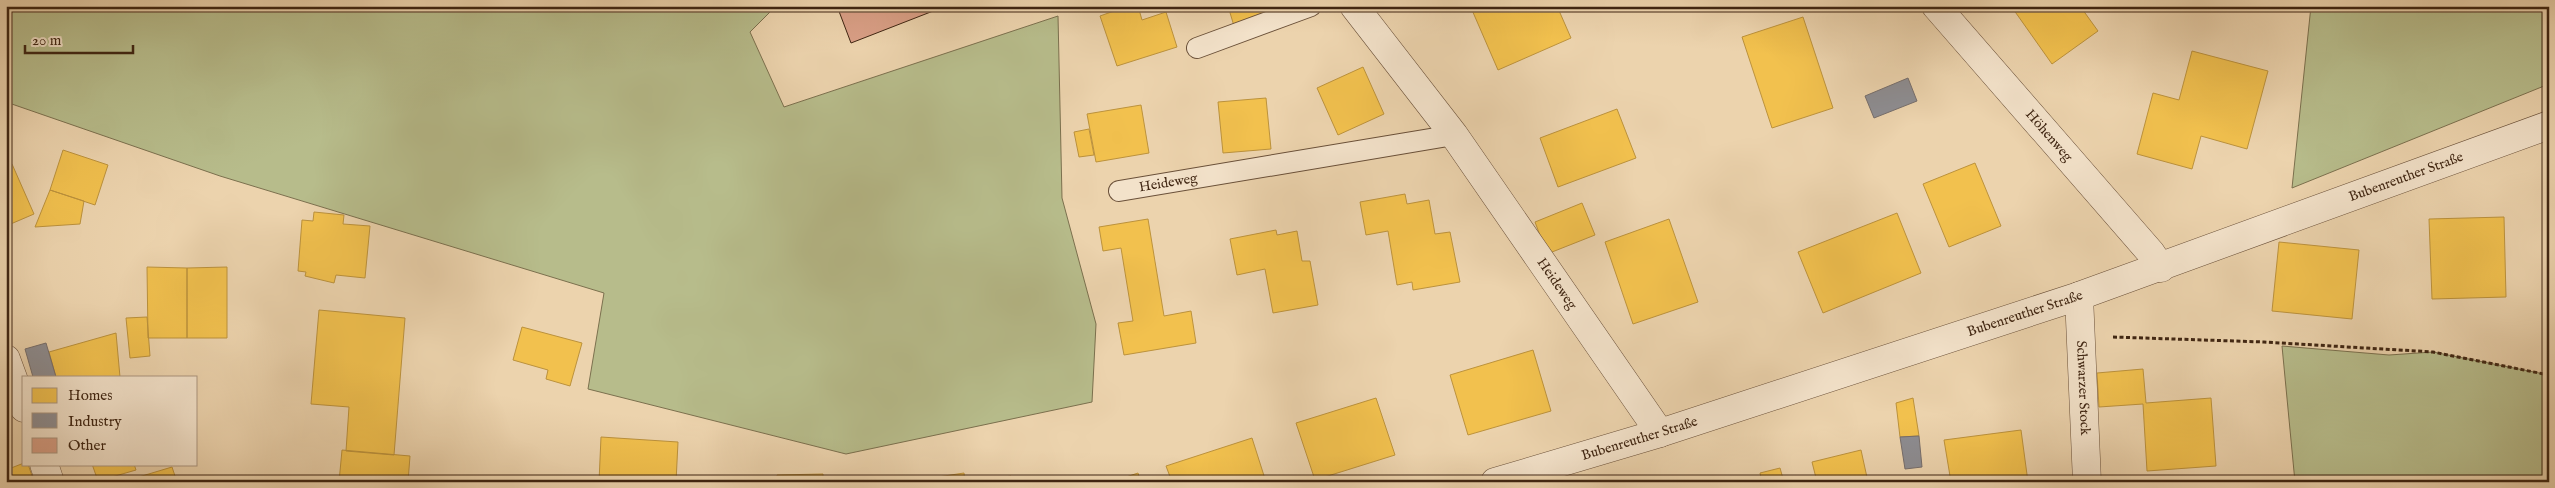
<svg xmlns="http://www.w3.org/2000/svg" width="2555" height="488" font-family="'IM FELL English',serif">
	<rect width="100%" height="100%" fill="#ecd3ad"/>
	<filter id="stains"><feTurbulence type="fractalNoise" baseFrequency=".004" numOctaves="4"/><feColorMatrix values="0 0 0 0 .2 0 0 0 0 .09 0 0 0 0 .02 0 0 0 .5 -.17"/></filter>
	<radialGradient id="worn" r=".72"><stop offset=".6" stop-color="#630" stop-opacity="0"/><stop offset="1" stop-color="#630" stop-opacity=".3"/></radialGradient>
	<path fill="#b7bc8b" stroke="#7b704e" d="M6 6H776L750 32 784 107 1058 16 1062 198 1096 324 1092 402 846 454 588 389 604 293 220 176 6 102Z
		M2311 6H2549V84L2292 188Z
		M2282 346 2389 355 2433 352 2549 375V482H2295Z"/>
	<path fill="#f2c14e" stroke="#bc923c" d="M1128 6H1138L1142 20 1166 12 1177 47 1117 66 1100 16Z
		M1228 6H1288L1234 26Z
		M1480 6H1557L1571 38 1498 70 1472 10Z
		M2011 6H2080L2098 31 2052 64Z
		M1803 17 1833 108 1772 128 1742 37Z
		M2192 51 2268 71 2247 149 2201 136 2192 169 2137 154 2153 93 2179 100Z
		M1363 67 1384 114 1338 135 1317 88Z
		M1266 98 1271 149 1223 153 1218 102Z
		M1141 105 1149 153 1096 162 1087 114Z
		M1617 109 1636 158 1558 187 1540 138Z
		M1089 129 1094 155 1079 157 1074 132Z
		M63 150 108 165 95 205 50 190Z
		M1975 163 2001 226 1949 247 1923 184Z
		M12 164 34 214 6 226V167Z
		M50 190 84 201 80 224 35 227Z
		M1405 194 1407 204 1429 200 1435 234 1450 232 1460 282 1413 290 1412 282 1397 285 1388 231 1366 235 1360 202Z
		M1582 203 1595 235 1547 254 1535 222Z
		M314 212 344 215 343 224 370 226 365 278 336 275 334 283 305 276 306 272 298 271 302 220 313 221Z
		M1897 213 1921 273 1823 313 1798 252Z
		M2504 217 2506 297 2432 299 2429 219Z
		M1148 219 1164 316 1191 311 1196 343 1124 355 1118 323 1133 321 1121 248 1103 251 1099 227Z
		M1669 219 1698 302 1633 324 1605 242Z
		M1276 230 1277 235 1297 231 1302 261H1310L1318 305 1273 313 1265 269 1237 275 1230 239Z
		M2279 242 2359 250 2352 319 2272 311Z
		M147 267 187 268V338H148Z
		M227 267V338H187V268Z
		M319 310 405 318 394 455 346 451 349 407 311 404Z
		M147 317 150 356 130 358 126 318Z
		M522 327 582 343 570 386 546 379 548 370 513 360Z
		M116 333 120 377H56L49 352Z
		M1533 350 1551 411 1468 435 1450 375Z
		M2143 369 2146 403 2211 398 2216 466 2147 471 2143 404 2099 407 2097 373Z
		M1376 398 1395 455 1315 480 1296 423Z
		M1913 398 1919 436 1900 437 1896 403Z
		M2021 430 2028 482H1951L1944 440Z
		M601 437 678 442 676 482H599Z
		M1252 438 1266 482H1172L1166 466Z
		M342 450 410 456 408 482H339Z
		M1861 450 1868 482H1817L1812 462Z
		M24 463 28 464 34 482H6V470Z
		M92 464H134L136 470 98 481Z
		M172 467 177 482H122Z
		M1780 468 1784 482H1762L1760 473Z
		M964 473 965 482H918V480Z
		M1138 473 1141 482H1111Z
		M823 474V482H777V475Z
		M1011 476 1012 482H972Z
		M823 478H869V482H823Z"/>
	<path fill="#8d8d92" stroke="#766e6c" d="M1908 78 1917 101 1874 118 1865 96Z
		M46 343 56 377H33L25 349Z
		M1919 436 1922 467 1905 469 1900 437Z"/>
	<path fill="#d99f86" stroke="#3f2512" d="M837 6H946L851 43Z"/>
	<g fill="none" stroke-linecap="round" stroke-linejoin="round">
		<g stroke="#6a5039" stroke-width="22">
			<g id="service">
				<path d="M1197 48 1311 6"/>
				<path id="s1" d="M1119 191 1454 135"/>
			</g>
		</g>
		<g stroke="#6a5039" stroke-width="29">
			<g id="minor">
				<path id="s2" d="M1354 6 1454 135 1660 433"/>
				<path id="s3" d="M1936 6 2151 253 2161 268"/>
				<path id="s4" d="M2079 296 2087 482"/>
				<path d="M6 359 24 408"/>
				<path d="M44 464 50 482"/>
			</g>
		</g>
		<g stroke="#6a5039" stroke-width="29">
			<g id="tertiary">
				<path id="s5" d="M1495 482 1660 433 2079 296 2549 125"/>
			</g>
		</g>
		<path stroke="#3f2512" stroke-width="3" stroke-dasharray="4 2.5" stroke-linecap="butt" d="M2113 337 2264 342 2433 352 2549 375"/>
		<use href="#service" stroke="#f3e2ca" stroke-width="20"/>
		<use href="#minor" stroke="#f3e2ca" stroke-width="28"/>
		<use href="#tertiary" stroke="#f3e2ca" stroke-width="28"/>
	</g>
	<g text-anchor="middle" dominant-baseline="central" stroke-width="5" stroke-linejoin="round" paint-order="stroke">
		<g font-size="14" fill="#3f2512" stroke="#f3e2ca">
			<text stroke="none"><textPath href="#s3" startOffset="172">Höhenweg</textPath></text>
			<text stroke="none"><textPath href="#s5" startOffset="961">Bubenreuther Straße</textPath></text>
			<text stroke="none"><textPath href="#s1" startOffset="50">Heideweg</textPath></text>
			<text stroke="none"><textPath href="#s2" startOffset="344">Heideweg</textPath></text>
			<text stroke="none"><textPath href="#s5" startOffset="556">Bubenreuther Straße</textPath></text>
			<text stroke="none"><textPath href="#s4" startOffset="92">Schwarzer Stock</textPath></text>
			<text stroke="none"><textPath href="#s5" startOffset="151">Bubenreuther Straße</textPath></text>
		</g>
	</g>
	<rect width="2555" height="488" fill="none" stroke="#ecd3ad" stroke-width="25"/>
	<rect x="8" y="8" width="2540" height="473" fill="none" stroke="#3f2512" stroke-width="2.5"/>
	<rect x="12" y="12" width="2530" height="463" fill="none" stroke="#3f2512"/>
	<rect x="22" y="376" width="175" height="90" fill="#f3e2ca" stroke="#ab9680"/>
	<rect x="32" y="388" width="25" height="15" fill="#f2c14e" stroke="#ab9680"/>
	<text x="68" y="400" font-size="15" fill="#3f2512">Homes</text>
	<rect x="32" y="413" width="25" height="15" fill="#8d8d92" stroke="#ab9680"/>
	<text x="68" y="426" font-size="15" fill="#3f2512">Industry</text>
	<rect x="32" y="438" width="25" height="15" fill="#d99f86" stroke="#ab9680"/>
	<text x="68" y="450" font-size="15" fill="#3f2512">Other</text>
	<path d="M25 45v8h108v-8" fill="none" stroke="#3f2512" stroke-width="2.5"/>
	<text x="32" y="45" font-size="15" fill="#3f2512" stroke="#f3e2ca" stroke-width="4" paint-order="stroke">20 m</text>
	<rect width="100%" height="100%" filter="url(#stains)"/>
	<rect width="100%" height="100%" fill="url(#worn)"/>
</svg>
